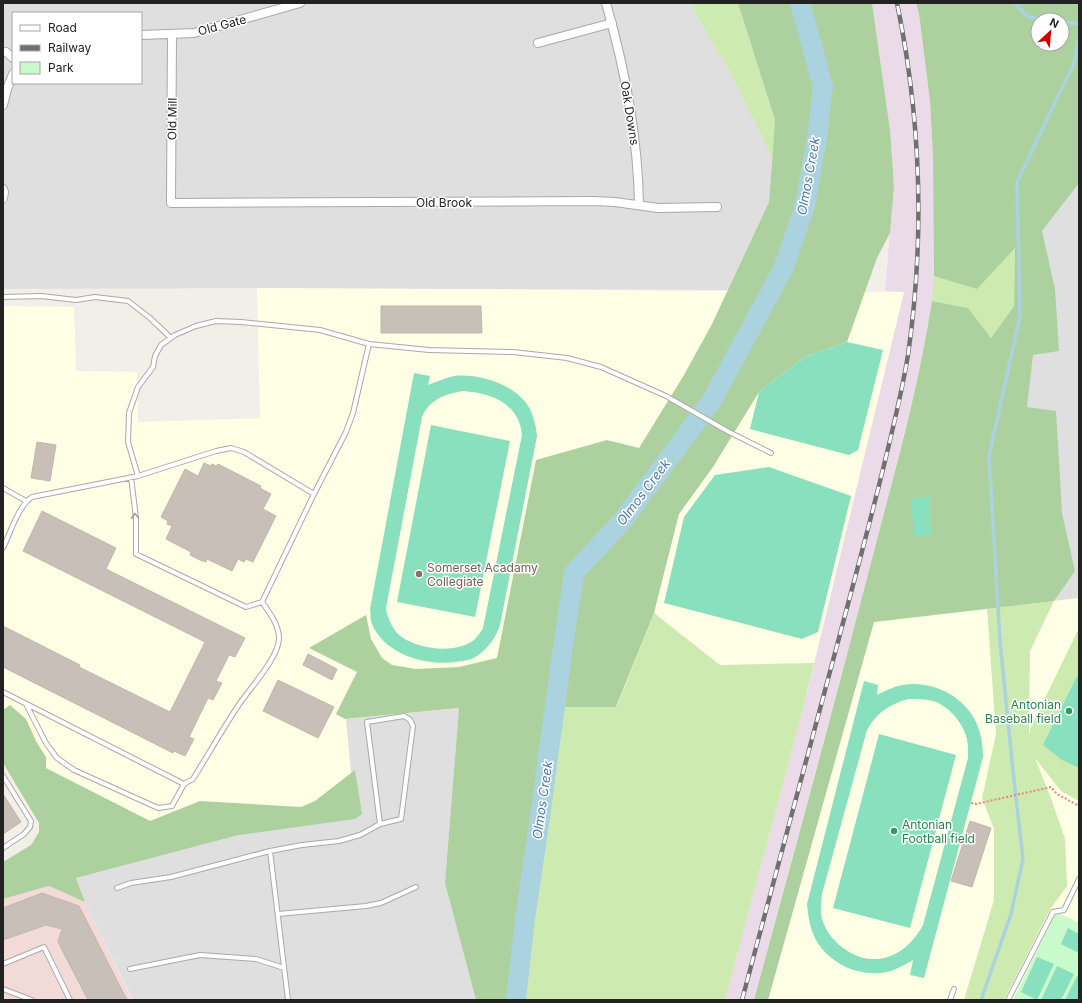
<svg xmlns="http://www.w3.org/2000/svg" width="1082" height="1003" font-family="Inter,sans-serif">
	<rect width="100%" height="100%" fill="#f2efe9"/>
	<path fill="#e0dfdf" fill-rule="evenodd" d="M3 3H692L694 11 730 72 772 158 769 202 728 290 257 288 3 289ZM13 13H141V83H13Z
		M1079 72V598L1037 603 1015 420 1033 178Z
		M459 708 445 883 476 1000H133L85 902 76 878 354 805 345 719Z"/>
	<path fill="#f2dad9" d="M50 886 85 902 132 1000H3V899Z"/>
	<path fill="#ebdbe8" d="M872 3H916L919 14 930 101 933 157 934 288 926 343 891 486 858 613 754 1000H725L804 705 904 292 885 291 894 186 890 130Z"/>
	<path fill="#ffffe5" d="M257 288 904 292 804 705 459 708 346 719 354 805 162 831 14 763 3 742V306L74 307 76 371 137 372 138 422 260 418Z
		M1079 598V1000H768L874 622Z"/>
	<path fill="#cdebb0" d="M692 3H738L775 120 772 158 730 72 694 11Z
		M1015 248 1014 306 991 338 968 308 932 301 934 276 977 288Z
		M1054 601 1030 651 1029 732 1030 735V729L1079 628V672L1076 678 1079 683V801L1061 791 1035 758 1052 801 1065 839 1067 886 1051 908 1004 1000H964L994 900V829L982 798 996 734 987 609Z
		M654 613 720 665 814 663 804 705 725 1000H524L537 878 561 707 617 706Z"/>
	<path fill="#add19e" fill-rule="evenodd" d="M738 3H872L890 130 894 186 890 233 877 258 847 342 805 357 759 392 713 467 679 514 654 613 616 707H561L537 878 524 1000H476L445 883 459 708 345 719 336 714 357 672 309 648 366 615 371 639 382 658 392 665 416 669 459 667 497 658 536 460 607 440 639 448 684 375 712 324 769 202 775 120Z
		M916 3H1079V183L1042 231 1055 289 1059 351 1033 355 1027 407 1056 411 1062 513 1075 571 1054 601 874 622 768 1000H754C794 853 834 706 872 559 894 474 919 387 932 301L968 308 991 338 1014 306 1015 248 977 289 934 276 933 157 930 101 919 14ZM1038 20H1062V44H1038Z
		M10 705 26 719 37 743 46 757V768L150 821 200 801 301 807 315 801 355 770 362 814 355 819 239 835 76 878 85 902 49 886 3 899V862L31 845 39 832V823L3 763V710Z"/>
	<path fill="#c8facc" d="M1056 912 1079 923V1000H1013Z"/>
	<path fill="#88e0be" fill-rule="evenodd" d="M847 342 883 350 858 450 849 455 750 429 759 392 805 357Z
		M414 373 430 376 428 385C436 382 445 378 454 376 479 373 518 385 530 409 534 418 536 426 537 436L500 625C496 637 489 648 477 656 472 660 462 661 456 662 426 666 385 655 372 624 370 619 371 613 370 609ZM463 391C491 393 519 403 522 435L483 628C480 633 476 639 471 642 452 654 413 649 397 633 391 625 387 617 386 608L422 417C430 399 445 394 463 391Z
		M431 425 510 441 475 617 397 602Z
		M769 467 851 496 818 632 802 639 664 603 684 517 715 475Z
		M929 497 931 535 914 537 911 498Z
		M1079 672V768L1062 760 1043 745Z
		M864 681 878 685 877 695C885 691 893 687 902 685 935 679 972 700 980 733 982 741 983 749 983 757L924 978 910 975 913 960C906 964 899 968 891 971 860 980 823 962 812 931 809 923 808 913 807 904ZM908 699C916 699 924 699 933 701 950 706 967 727 968 746 968 750 968 754 968 758L923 925C907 955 876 970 846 950 835 943 826 932 822 919 820 911 821 903 822 894L867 730C877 713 888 705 908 699Z
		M879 734 956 755 910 928 833 908Z
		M1068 928 1079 934V953L1061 944Z
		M1037 957 1054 964 1037 1000 1021 992Z
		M1057 966 1074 974 1061 1000H1041Z
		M1077 976 1079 977V1000H1065Z"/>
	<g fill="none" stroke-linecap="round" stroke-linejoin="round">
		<path stroke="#aad3df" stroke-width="3.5" d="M1014 3 1028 17 1049 20
			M1062 22 1079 24
			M981 1000 1011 914 1023 859 1013 771 1000 641 989 456 1020 316 1017 182 1074 63 1079 36"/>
		<path stroke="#aad3df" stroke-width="20" d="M516 1000 525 919 540 817 563 647 574 573 623 520 711 402 784 267 805 205 817 138 823 86 800 3"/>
	</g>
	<path fill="#c7bfb8" stroke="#c4b6ab" d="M381 306H481L482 333H381Z
		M37 442 56 445 50 481 31 478Z
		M204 463 211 466 212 464 216 466 218 464 261 486 260 488 271 494 263 509 276 516 253 562 246 559 244 562 238 559 232 571 207 559 206 562 200 560 190 555 191 552 166 539 172 526 167 524 168 521 161 517 185 469 198 476Z
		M42 511 116 548 106 569 245 638 235 657 229 655 216 681 222 683 213 700 208 698 189 737 194 739 185 756 174 751 173 753 3 667V626L80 665 79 667 170 712 205 642 23 551Z
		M308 654 337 669 332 680 303 665Z
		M278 680 334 707 318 738 263 711Z
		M3 794 21 822 3 834Z
		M970 821 991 828 972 887 951 881Z
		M42 893 79 906 127 1000H88L58 942 62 929 46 925 3 940V908Z"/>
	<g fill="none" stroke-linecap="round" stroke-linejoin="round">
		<g stroke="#a9a9a9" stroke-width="6">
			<path id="service" d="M3 297 41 296 76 300 95 297 128 301 150 318 171 338
				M131 477 136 518V554L246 607 262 602
				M3 488 26 501
				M314 494 244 452 231 448 216 451 138 476 128 442 129 413 138 387 153 367 155 356 161 345 175 335 196 326 216 321 241 322 320 330 369 344
				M3 548C10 533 19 505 32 497L138 476
				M3 692 184 784 193 779C208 755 222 730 238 706 249 689 279 658 279 638 279 625 269 612 262 602L314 494 346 432 353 413 369 344 429 350 513 352 567 358 601 367 666 396 729 432 771 453
				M26 704 46 743 57 758 74 770 158 808 172 806 184 784
				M3 776 31 821 30 827 24 834 3 848
				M270 851 302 845 339 841 360 835 380 824 367 722 404 716 410 720 413 726 401 819 380 824
				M117 888 131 883 171 877 270 851 288 1000
				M278 914 366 906 381 903 416 887
				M3 964 44 947 70 1000
				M130 969 200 955 256 959 284 968
				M3 989 32 1000
				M950 1000 954 989
				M1008 1000 1053 912 1064 910 1079 879"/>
		</g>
		<g stroke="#a9a9a9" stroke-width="10">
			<path id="minor" d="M606 3C625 69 638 136 639 205
				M141 35 194 33 300 3
				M172 35 171 203 594 201 615 202 658 208 717 207
				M538 43 612 23
				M6 52 13 58
				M3 105 7 89 13 74
				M3 189 4 192 3 198"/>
		</g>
		<path stroke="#fa8072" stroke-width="2" stroke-dasharray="2 2" stroke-linecap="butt" d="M971 803 976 804 1051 787 1057 794 1079 806
			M1079 856V861"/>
		<use href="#service" stroke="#fff" stroke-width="4"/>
		<use href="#minor" stroke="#fff" stroke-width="8"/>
		<g stroke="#707070" stroke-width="4.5">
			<path id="rail" d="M742 1000C774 879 807 759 839 638 854 581 870 523 884 465 893 428 902 392 908 355 925 237 921 119 897 3"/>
		</g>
		<use href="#rail" stroke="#fff" stroke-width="3" stroke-dasharray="9" stroke-linecap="butt"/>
	</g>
	<defs><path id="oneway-chevron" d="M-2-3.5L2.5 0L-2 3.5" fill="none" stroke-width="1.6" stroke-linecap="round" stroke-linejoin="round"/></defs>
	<use stroke="#9c9c9c" href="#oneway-chevron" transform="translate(135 516) rotate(-94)"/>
	<circle fill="#8d6e63" stroke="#fff" stroke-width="1.5" cx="419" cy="574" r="4"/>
	<g fill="#2e9e5b" stroke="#fff" stroke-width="1.5">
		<circle cx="1069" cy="711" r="4"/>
		<circle cx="894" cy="831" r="4"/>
	</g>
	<g text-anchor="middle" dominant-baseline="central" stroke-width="3" stroke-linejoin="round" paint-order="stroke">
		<g font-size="12" fill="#222" stroke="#fff">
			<text transform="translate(222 25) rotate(-15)">Old Gate</text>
			<text transform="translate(630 113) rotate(81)">Oak Downs</text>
			<text transform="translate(172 119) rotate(-89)">Old Mill</text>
			<text x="444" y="202">Old Brook</text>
		</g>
		<g font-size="12" fill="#785e54" stroke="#fff" text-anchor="start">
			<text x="427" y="567">Somerset Acadamy<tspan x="427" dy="14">Collegiate</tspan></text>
		</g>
		<g font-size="12" fill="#27864d" stroke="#fff" text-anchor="end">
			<text x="1061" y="704">Antonian<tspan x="1061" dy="14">Baseball field</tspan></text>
			<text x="902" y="824" text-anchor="start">Antonian<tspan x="902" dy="14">Football field</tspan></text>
		</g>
		<g font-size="13" font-style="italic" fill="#4a7aab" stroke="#fff">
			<text transform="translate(808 176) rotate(-80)">Olmos Creek</text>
			<text transform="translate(643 492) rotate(-53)">Olmos Creek</text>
			<text transform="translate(542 800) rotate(-82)">Olmos Creek</text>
		</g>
	</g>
	<rect width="1082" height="1003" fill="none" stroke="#222222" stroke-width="8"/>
	<rect x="12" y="12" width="130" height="72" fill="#ffffff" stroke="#a7a7a7"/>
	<rect x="20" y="25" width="20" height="6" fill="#ffffff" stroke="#a7a7a7"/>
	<text x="48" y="32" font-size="12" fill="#222222">Road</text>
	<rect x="20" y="45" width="20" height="6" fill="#707070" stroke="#a7a7a7"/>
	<text x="48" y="52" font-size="12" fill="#222222">Railway</text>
	<rect x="20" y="62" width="20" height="12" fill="#c8facc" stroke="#a7a7a7"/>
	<text x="48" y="72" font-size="12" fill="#222222">Park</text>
	<g transform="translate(1050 32) rotate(26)"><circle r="19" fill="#ffffff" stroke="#a7a7a7"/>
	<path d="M0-3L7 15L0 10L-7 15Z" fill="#d40000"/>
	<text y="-6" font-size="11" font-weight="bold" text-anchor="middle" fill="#222222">N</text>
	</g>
</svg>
